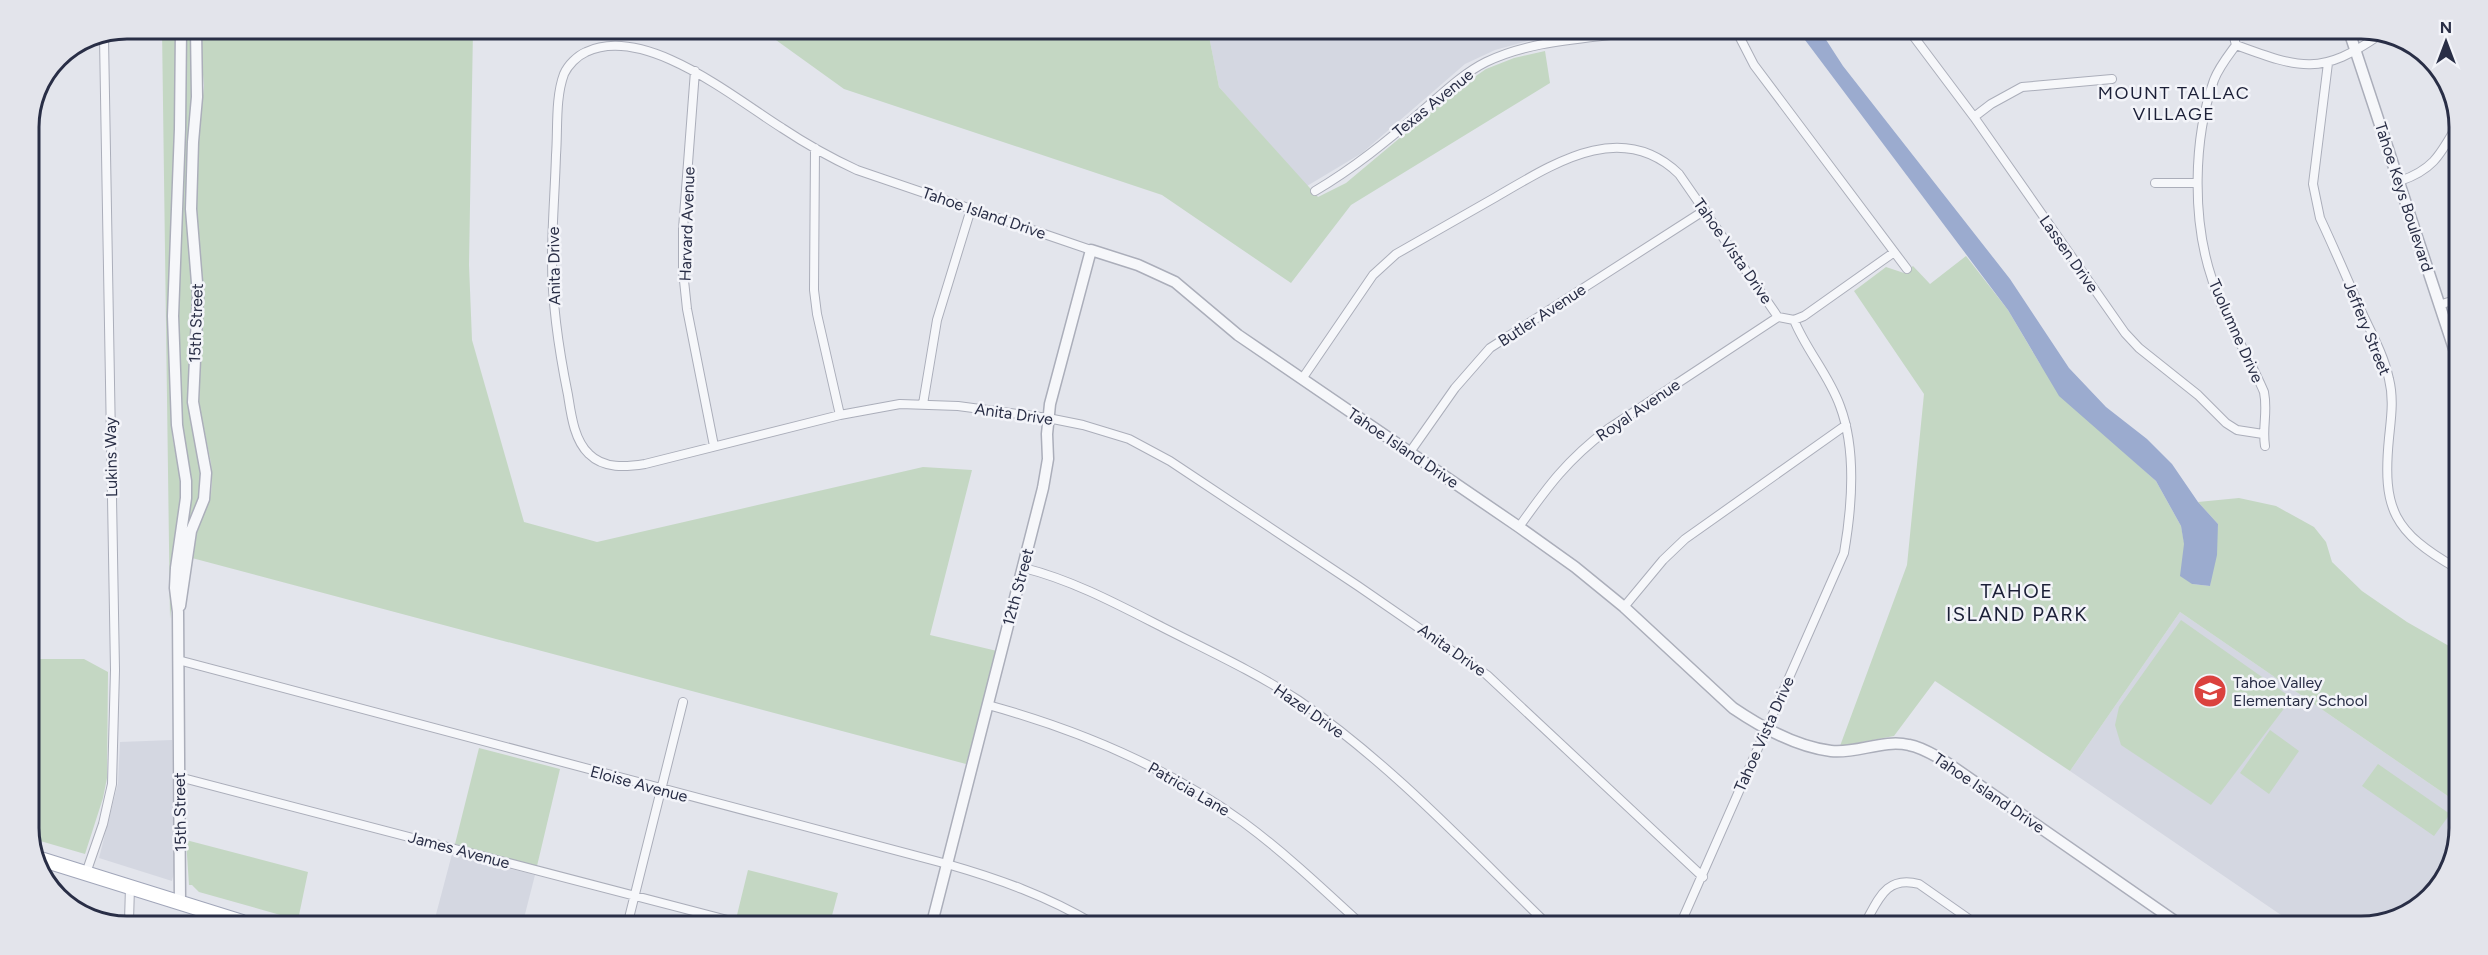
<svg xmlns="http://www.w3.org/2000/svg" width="2488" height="955" font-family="Figtree,sans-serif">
	<rect width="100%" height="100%" fill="#e3e5ec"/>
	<path fill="#d4d7e1" d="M1208 31 1542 32V37L1495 50 1465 64 1362 153 1307 186 1219 87Z
		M2180 612 2455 801 2454 860 2416 910 2362 926H2297L2070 771Z
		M172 740 174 872 172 881 99 858 118 783 120 742Z
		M452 854 535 875 523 922H434Z"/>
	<path fill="#c4d7c3" d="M162 29H177L169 325 172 435 179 471 182 504 170 619Z
		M185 29H192L193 322 202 469 199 500 181 552 182 439 177 352 186 75Z
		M199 29H473L469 265 472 340 524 522 597 542 923 467 972 470 930 635 997 651 966 764 192 558 195 537 211 494 212 481 211 463 199 404 203 293 196 210 198 144 204 86Z
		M762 30 1208 31 1219 87 1318 197 1346 183 1463 85 1486 69 1514 58 1545 51 1550 83 1351 205 1291 283 1162 195 844 89Z
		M1966 256 2008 310 2040 364 2126 454 2156 481 2181 526 2192 584 2210 586 2218 524 2198 502 2239 498 2276 506 2314 527 2326 542 2332 562 2362 591 2407 622 2456 650 2455 801 2180 612 2070 771 1935 681 1894 736 1840 746 1907 565 1924 394 1854 291 1886 267 1904 273 1913 266 1930 284Z
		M2181 620 2292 698 2211 805 2121 745 2115 725 2119 707Z
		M29 659H84L108 672 107 778 103 798 85 854 30 838 29 835Z
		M2270 730 2299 751 2269 794 2240 773Z
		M479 748 560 769 537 866 455 844Z
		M2378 764 2450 814 2434 836 2362 786Z
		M186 840 308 872 298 920 199 892 192 885H189Z
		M748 870 838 893 830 923H766L737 915Z"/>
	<path fill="#9babcf" d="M1799 32H1821L1843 66 2010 279 2069 368 2106 407 2147 439 2172 464 2198 502 2218 524 2217 555 2210 586 2192 584 2180 576 2184 544 2181 526 2156 481 2059 396 2008 310Z"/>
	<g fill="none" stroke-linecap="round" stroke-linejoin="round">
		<g stroke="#abaeba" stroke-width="10">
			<path id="minor" d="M1737 32 1754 65 1907 269
				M1911 33 1974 117 2125 333 2139 348 2198 395 2226 423 2237 430 2263 434
				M2233 33 2236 45C2301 69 2321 76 2381 34
				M2236 45C2228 56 2219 67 2214 80 2193 139 2192 220 2212 279 2224 319 2248 354 2264 392 2268 412 2262 427 2265 446
				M2328 63 2313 184 2320 218C2335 250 2349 283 2363 315 2373 336 2384 356 2389 379 2394 399 2391 418 2389 438 2382 510 2394 532 2456 568
				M695 71 683 229V271L687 309 714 446
				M1974 117 1991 104 2022 87 2112 79
				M815 148 814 290 817 314 840 415
				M2400 181C2435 169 2441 153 2459 122
				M2155 183H2197
				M1315 191C1354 168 1387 141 1421 112 1442 94 1462 74 1486 62 1531 40 1586 39 1634 32
				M1091 250 857 170C831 158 806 144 782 128 734 98 645 24 586 52 577 56 568 65 564 74 555 98 558 130 556 155 555 190 552 225 552 260 552 305 559 351 568 395 571 414 574 440 589 454 604 469 626 467 645 464L840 415 900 404 958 406 1048 418 1083 425 1129 439 1170 461 1358 586 1487 675 1703 877
				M2439 305 2458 299
				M1794 320 1804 316 1893 253
				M1302 379 1373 275 1396 254C1429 235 1463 216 1496 197 1553 164 1621 118 1679 174L1778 317 1794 320C1806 350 1829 375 1840 406 1857 451 1852 507 1844 553L1680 925
				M923 404 937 320 971 209
				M1410 452 1455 388 1490 348 1705 210
				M1519 527C1548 486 1567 460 1608 429L1778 317
				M1024 568C1072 580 1117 604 1162 627 1207 650 1255 672 1298 700 1390 763 1468 847 1548 925
				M1624 607 1663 560 1685 539 1846 425
				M178 660 947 864C999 879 1047 896 1094 924
				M988 705C1079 730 1167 767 1243 822 1285 853 1323 889 1361 924
				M179 777 739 923
				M86 873 103 824 112 784 115 670 104 38
				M129 921 130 887
				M628 922 683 702
				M1864 925C1878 901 1885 875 1919 884L1979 926"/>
		</g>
		<g stroke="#abaeba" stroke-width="13">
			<path id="tertiary" d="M2350 34 2458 361
				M180 606 191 531 204 499 206 473 193 402 198 295 191 209 193 142 197 97 196 29
				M180 903 178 612 175 588 176 568 186 498V481L177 425 173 316 180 129 181 29
				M932 923 1043 488 1048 459 1047 434 1050 404 1091 250 1138 265 1175 282 1238 335 1519 527 1575 567 1624 607 1733 708C1761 727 1797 747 1831 751 1857 754 1883 739 1909 745 1921 747 1932 754 1943 760L2182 926"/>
		</g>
		<g stroke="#a1a6b9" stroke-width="16">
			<path id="primary" d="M37 858 242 922"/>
		</g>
		<use href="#minor" stroke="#f6f7fa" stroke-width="8"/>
		<use href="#tertiary" stroke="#f6f7fa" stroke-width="10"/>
		<use href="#primary" stroke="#fff" stroke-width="14"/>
	</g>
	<defs>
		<g id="school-disc" transform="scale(1.725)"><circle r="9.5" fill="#db423e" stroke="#f3f4f9"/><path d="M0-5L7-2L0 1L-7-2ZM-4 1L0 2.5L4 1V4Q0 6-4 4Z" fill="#fff"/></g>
	</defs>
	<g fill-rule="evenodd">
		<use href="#school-disc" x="2210" y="691"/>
	</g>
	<g text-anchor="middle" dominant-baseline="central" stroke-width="5" stroke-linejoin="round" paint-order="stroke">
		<g font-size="16" fill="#292e46" stroke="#f3f4f9">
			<text transform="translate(1433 103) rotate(-39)">Texas Avenue</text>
			<text transform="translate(2404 197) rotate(72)">Tahoe Keys Boulevard</text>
			<text transform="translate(984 213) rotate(19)">Tahoe Island Drive</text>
			<text transform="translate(687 224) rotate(-88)">Harvard Avenue</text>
			<text transform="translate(1733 251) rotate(55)">Tahoe Vista Drive</text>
			<text transform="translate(2069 254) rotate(55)">Lassen Drive</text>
			<text transform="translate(554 266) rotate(-91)">Anita Drive</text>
			<text transform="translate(1542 315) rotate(-33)">Butler Avenue</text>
			<text transform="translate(196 323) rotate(-88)">15th Street</text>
			<text transform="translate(2367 328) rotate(68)">Jeffery Street</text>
			<text transform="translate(2236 331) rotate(66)">Tuolumne Drive</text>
			<text transform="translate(1638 410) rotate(-34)">Royal Avenue</text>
			<text transform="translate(1014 414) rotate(8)">Anita Drive</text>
			<text transform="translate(1403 448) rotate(34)">Tahoe Island Drive</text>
			<text transform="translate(111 457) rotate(-91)">Lukins Way</text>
			<text transform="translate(1018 587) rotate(-75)">12th Street</text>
			<text transform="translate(1452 650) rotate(35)">Anita Drive</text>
			<text transform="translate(1309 711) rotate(35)">Hazel Drive</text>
			<text transform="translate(1764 734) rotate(-66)">Tahoe Vista Drive</text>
			<text transform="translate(639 784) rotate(15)">Eloise Avenue</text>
			<text transform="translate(1189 789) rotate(30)">Patricia Lane</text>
			<text transform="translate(1989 793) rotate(34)">Tahoe Island Drive</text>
			<text transform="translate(180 812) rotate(-91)">15th Street</text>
			<text transform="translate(459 850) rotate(15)">James Avenue</text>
		</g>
		<g font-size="16" fill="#292e46" stroke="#f3f4f9" text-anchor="start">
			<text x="2233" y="682">Tahoe Valley<tspan x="2233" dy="18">Elementary School</tspan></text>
		</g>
		<g font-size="18" letter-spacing="1.5" fill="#1b1f37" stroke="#f3f4f9">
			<text x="2174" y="93">MOUNT TALLAC<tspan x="2174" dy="21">VILLAGE</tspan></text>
		</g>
		<g font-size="20" letter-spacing="1.5" fill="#1b1f37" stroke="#f3f4f9">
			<text x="2017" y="591">TAHOE<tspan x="2017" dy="23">ISLAND PARK</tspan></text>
		</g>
	</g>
	<path d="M0 0H2488V955H0ZM127 39H2361A88 88 0 0 1 2449 127V828A88 88 0 0 1 2361 916H127A88 88 0 0 1 39 828V127A88 88 0 0 1 127 39Z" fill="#e3e4eb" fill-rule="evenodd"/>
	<path fill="none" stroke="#292e46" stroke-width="3" d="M127 39H2361A88 88 0 0 1 2449 127V828A88 88 0 0 1 2361 916H127A88 88 0 0 1 39 828V127A88 88 0 0 1 127 39Z"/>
	<g transform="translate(2446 42)" stroke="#f3f4f9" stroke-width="4.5" paint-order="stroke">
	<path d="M0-4.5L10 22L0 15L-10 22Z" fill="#292e46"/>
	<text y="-9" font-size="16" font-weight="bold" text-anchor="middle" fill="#292e46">N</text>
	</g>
</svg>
